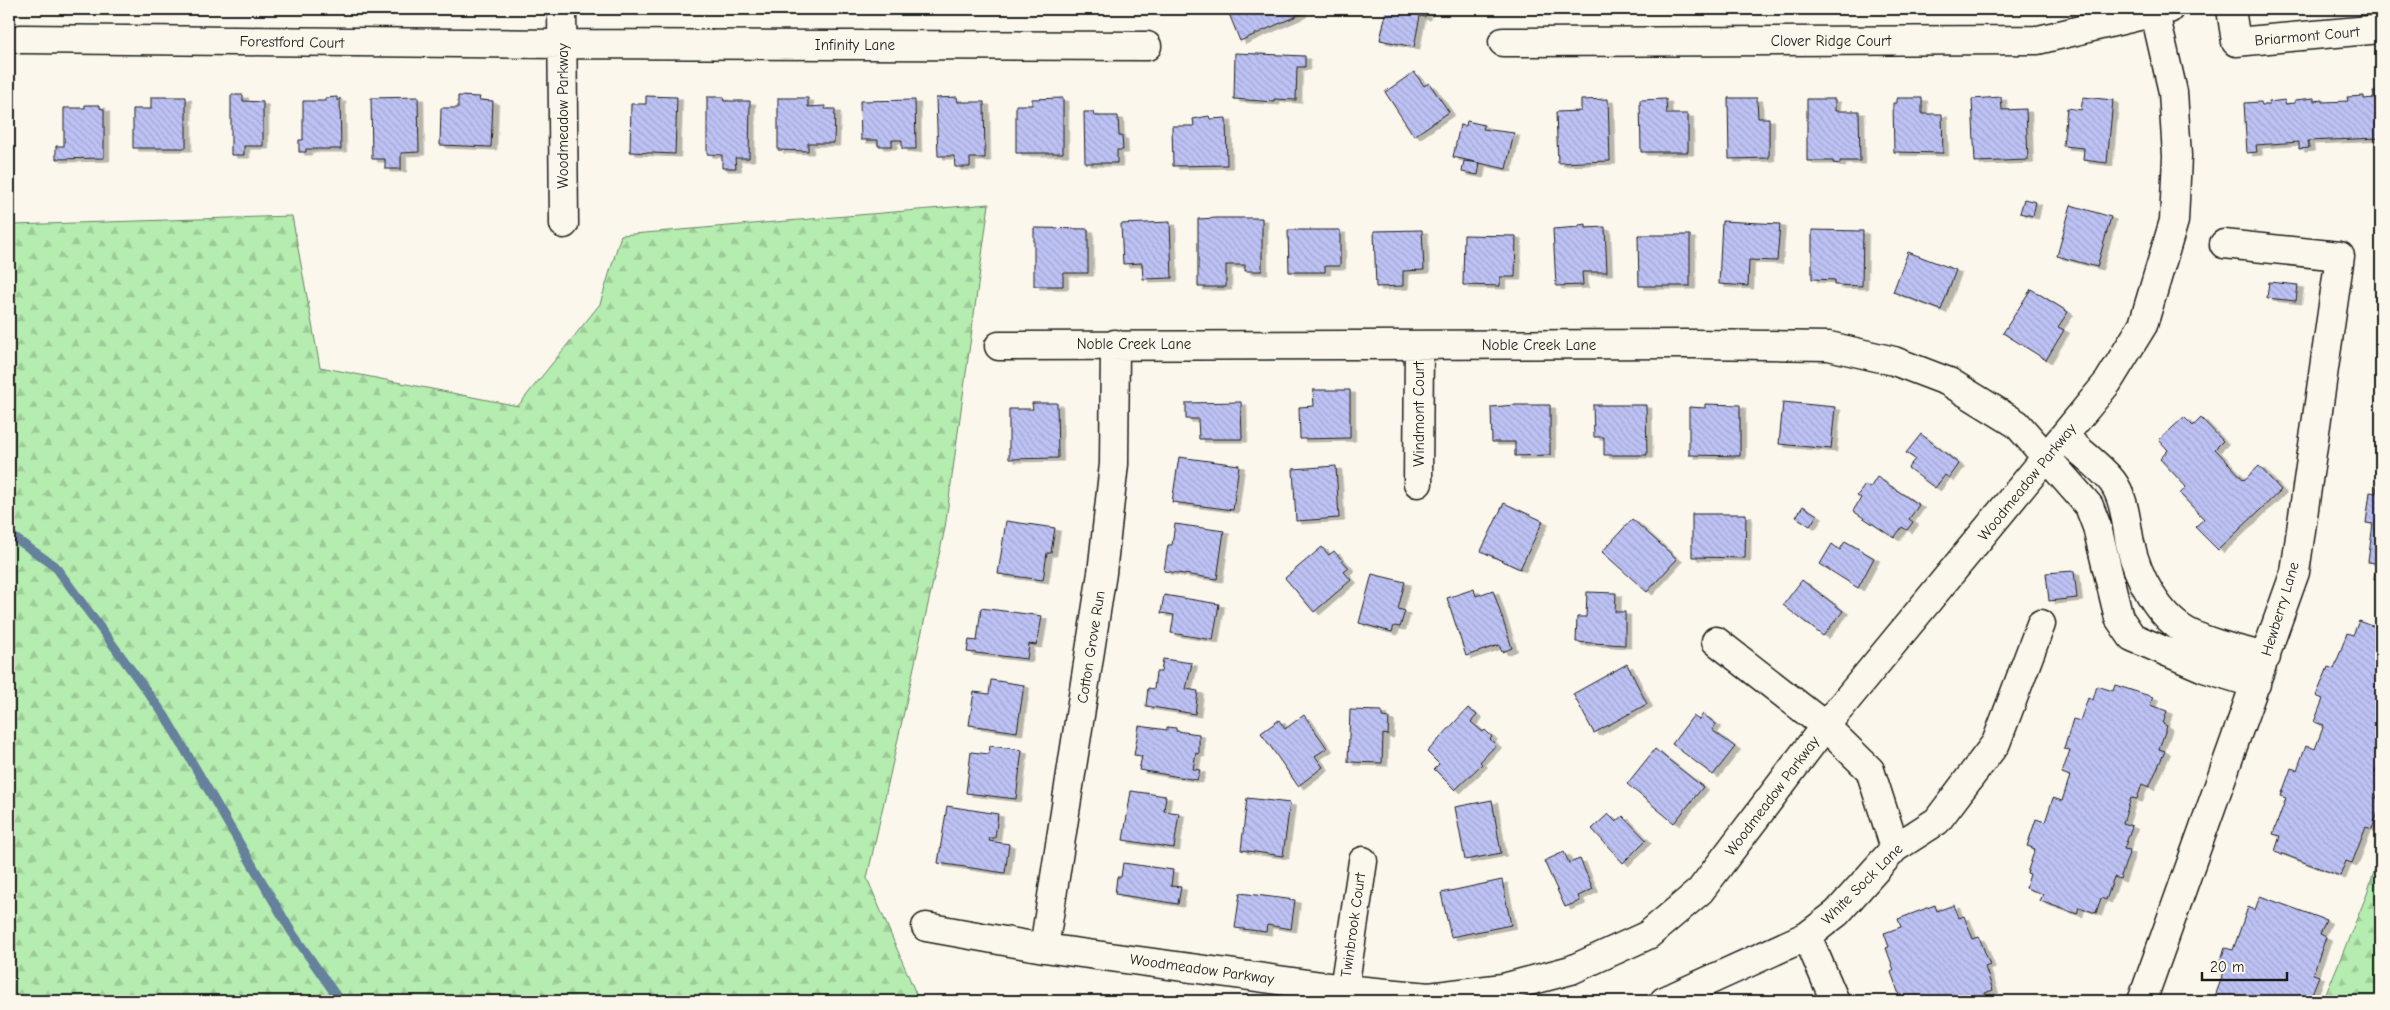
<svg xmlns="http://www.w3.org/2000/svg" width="2390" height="1010" font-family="'Comic Neue',sans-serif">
	<defs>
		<pattern id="forest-firs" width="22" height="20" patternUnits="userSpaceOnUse" patternTransform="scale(1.25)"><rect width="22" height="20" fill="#b5ecaf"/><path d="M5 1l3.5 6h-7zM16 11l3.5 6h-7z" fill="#9bca96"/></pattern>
		<pattern id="building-back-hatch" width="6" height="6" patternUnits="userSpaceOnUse" patternTransform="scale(1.25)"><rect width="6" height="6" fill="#bdc2f4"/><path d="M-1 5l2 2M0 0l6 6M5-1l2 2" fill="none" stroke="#a2a6d1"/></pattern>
		<filter id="shadow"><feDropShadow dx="5.5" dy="3" stdDeviation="0" flood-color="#0004"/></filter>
	</defs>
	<rect width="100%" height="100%" fill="#fbf7ec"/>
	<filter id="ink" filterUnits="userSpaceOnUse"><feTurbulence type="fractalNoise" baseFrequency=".02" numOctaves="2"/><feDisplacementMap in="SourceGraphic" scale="10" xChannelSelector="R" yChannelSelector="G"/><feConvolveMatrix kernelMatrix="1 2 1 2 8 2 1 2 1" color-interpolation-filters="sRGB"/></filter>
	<g filter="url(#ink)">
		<path fill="url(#forest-firs)" stroke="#688466" d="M989 204 945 528 867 878 919 1001H9V229L13 225 292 216 320 367 518 406 600 304 621 235Z
			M2381 849V1001H2323L2367 894Z"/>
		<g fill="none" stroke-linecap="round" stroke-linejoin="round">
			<path stroke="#66819c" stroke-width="9" d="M9 534 55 566 165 716 291 931 340 1001"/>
		</g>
		<path fill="url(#building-back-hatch)" stroke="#1c1c1c" filter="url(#shadow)" d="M1233 9H1299L1301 14 1240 41 1228 11Z
			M1387 9H1427L1425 17 1420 16 1414 47 1380 40Z
			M1235 53 1305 56V67H1297L1296 100 1274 99V102L1234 99Z
			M1414 72 1424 86 1429 83 1449 112 1414 136 1385 92Z
			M2373 92H2381V135L2379 138 2308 141 2309 148 2299 149V142L2256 145 2257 152 2247 153 2244 103 2261 102 2262 105H2269V102L2285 100V104L2295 103V100L2314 98V101L2323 100V102L2348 101 2347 97 2364 96V99L2374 98Z
			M231 95H243V101L263 102V146H244V155H231Z
			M458 96 480 97 479 100 493 101 491 147 440 145 441 108H458Z
			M646 96 677 97 675 154 630 152 631 104H646Z
			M151 97H186V148H133V109H151Z
			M337 97V101L340 98 341 149H306V152H299V140H303V101H325V98Z
			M418 97 419 152 401 153V169H385V159H372L371 98Z
			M707 97H723L724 101H750L749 158H735L736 168H722V155L707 154Z
			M957 97 958 102H984L985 158H970V167H955L954 156H938L936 98Z
			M2001 97 2002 110 2026 109 2028 160 1975 162 1972 99Z
			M2083 97 2113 100 2107 163 2083 160 2084 148 2063 146 2067 108 2081 110Z
			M778 98H808V107L825 106V109H835L834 143H808V151L778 150Z
			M1063 98V153H1016V105H1032V99Z
			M1728 98H1757L1758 118H1769V158L1729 159Z
			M1897 98H1922V114H1942L1943 153 1894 152 1893 103H1897Z
			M1608 99 1610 161 1558 163 1556 112 1581 111V100Z
			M1666 99 1667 114H1688V152H1641L1640 100Z
			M1807 99H1835V111H1859L1860 161H1840V164L1833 163V161H1807Z
			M915 100 916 149H902V140H892V146H878V140H861L860 101Z
			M85 105H100V108L104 109V158L56 159V146H64V108H85Z
			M1084 112H1093L1094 116H1118L1119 136H1122L1123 150H1117V163H1085Z
			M1209 116 1210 119 1226 118 1227 165 1173 166 1172 126H1194L1193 119Z
			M1467 121 1484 125 1483 129 1514 133 1506 169 1453 157 1460 125 1466 126Z
			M1464 161 1480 163 1478 175 1462 172Z
			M2024 199 2036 202 2033 216 2020 213Z
			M2071 205 2111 217 2097 267 2057 256Z
			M1217 218H1262V271H1245V265H1226V287H1198V219Z
			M1722 221 1780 224 1777 261 1749 260 1748 286 1719 284Z
			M1170 222 1172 278 1143 279 1142 263 1123 264 1121 224Z
			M1586 224V228L1605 227 1607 272H1582L1583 285 1556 286 1553 229 1579 227V225Z
			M1034 228 1088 229V273H1063V286H1034Z
			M1288 230H1340V266H1325V272H1289Z
			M1422 230 1424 270 1403 271V286L1376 287 1374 231Z
			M1812 230 1863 231 1862 286 1835 285V280L1812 279Z
			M1464 235 1516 236 1515 277H1500V286L1463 285Z
			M1638 235H1690V286H1639Z
			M1908 252 1956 270 1941 310 1893 292Z
			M2269 282 2298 285 2296 301 2267 298Z
			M2031 289 2068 312 2058 327 2064 330 2046 360 2003 333Z
			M1313 390H1350V438L1300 439 1299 407 1314 406Z
			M1241 402 1242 439H1199L1198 419H1186V403Z
			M1783 402 1835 407 1831 449 1779 444Z
			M1032 403H1057L1058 458 1009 459V409H1033Z
			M1705 404 1740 405V456L1689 455V407L1705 408Z
			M1515 405H1550V455L1515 456V442H1492L1491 407Z
			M1593 405H1646L1647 455H1604V437H1594Z
			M2184 417 2193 426 2201 418 2223 441 2215 449 2244 480 2259 466 2281 490 2218 550 2195 527 2204 519 2180 494 2186 487 2160 459 2168 450 2159 440Z
			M1921 434 1959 464 1949 478 1945 475 1935 488 1908 468 1915 459 1906 453Z
			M1179 457 1239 465 1233 510 1172 502Z
			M1336 466 1339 518 1296 521 1293 469Z
			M2379 468H2381V579H2374L2376 563 2368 562 2373 524 2366 523 2370 492 2376 493Z
			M1877 477 1919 505 1909 519 1913 522 1907 530 1902 527 1894 538 1853 511 1861 498 1857 496 1865 485 1870 488Z
			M1504 503 1543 521 1520 569 1481 551Z
			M1803 506 1817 515 1810 526 1796 517Z
			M1692 514H1746L1745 558 1692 557Z
			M1632 519 1677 559 1647 592 1602 552Z
			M1006 521 1055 528 1051 553H1047L1043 580 998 574Z
			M1175 524 1224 531 1217 579 1164 571 1168 545H1172Z
			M1845 541 1874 558 1858 588 1820 564 1832 544 1840 550Z
			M1322 547 1329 555 1334 551 1349 568 1344 572 1351 580 1314 612 1285 578Z
			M2074 571 2077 598 2049 601 2046 573Z
			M1372 574 1405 582 1398 609 1405 611 1400 627 1394 626 1392 632 1359 623Z
			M1802 580 1843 611 1823 636 1783 605Z
			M1474 589 1476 596 1493 590 1512 648 1502 652 1499 645 1466 656 1447 598Z
			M1587 592 1616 593 1615 612H1625V645L1576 642 1577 617H1586Z
			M1164 595 1219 604 1213 640 1171 633 1174 615 1161 613Z
			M981 608 1042 616 1038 639 1036 645 1029 644 1027 659 967 652 969 640 977 641Z
			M2359 621 2381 629V756L2375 772 2381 774V785L2376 798 2381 800V804L2372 829 2366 827 2352 863 2346 861 2340 876 2275 851 2280 836 2273 834 2286 798 2281 796 2291 768 2297 770 2306 745 2315 749 2324 725 2314 722 2323 699 2316 696 2328 667 2334 669 2347 633 2353 635Z
			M1163 659 1192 663 1186 689 1198 691 1195 714 1146 706 1148 688 1154 689 1156 672H1161Z
			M1627 664 1647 704 1594 733 1573 694Z
			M991 680 1024 685 1017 732 969 725 974 692 989 694Z
			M2115 685 2153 697 2150 705 2167 711 2163 724 2167 726 2159 749 2165 751 2149 787 2142 784 2137 799 2131 798 2123 823 2132 826 2124 849 2130 850 2120 879 2114 877 2106 900 2101 898 2096 913 2079 907 2077 914 2040 901 2043 894 2026 888 2030 874 2027 873 2035 849 2027 846 2036 819 2045 822 2053 798 2062 801 2070 776 2062 773 2070 750 2064 749 2073 719 2080 721 2088 698 2093 700 2097 686 2113 691Z
			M1468 708 1477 715 1471 722 1483 732 1485 730 1492 737 1490 739 1496 745 1480 762 1482 764 1455 790 1434 769 1439 764 1427 752Z
			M1350 710 1382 711V717L1389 718 1388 735 1383 734 1382 763 1348 762Z
			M1703 714 1716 724 1712 730 1735 747 1713 775 1672 744 1693 716 1699 720Z
			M1304 715 1327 748 1315 756 1323 767 1298 786 1261 733 1279 720 1285 729Z
			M1139 726 1167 730V727L1176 728V731L1199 734V754L1196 753 1193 769 1200 770 1197 780 1139 770 1142 756 1134 755Z
			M990 746 1022 750 1016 799 966 793 971 752 989 754Z
			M1655 749 1703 787 1674 823 1627 784Z
			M1131 791 1166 796 1164 811 1179 813 1174 848 1123 840Z
			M1247 798 1290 803 1283 856 1241 850Z
			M1492 800 1501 853 1465 860 1455 807Z
			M947 806 998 814 995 838H990L989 841 1009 844 1005 873 938 863Z
			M1608 814 1616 822 1623 816 1646 840 1623 863 1592 829Z
			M1564 852 1569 863 1580 859 1593 889 1578 896 1580 901 1565 907 1544 861Z
			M1123 863 1173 870 1171 886 1181 887 1178 904 1115 894 1117 877H1121Z
			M1502 880 1511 925 1451 937 1441 893Z
			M1240 893 1295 900 1291 929 1267 925 1266 932 1235 928Z
			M2260 896 2326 920 2320 934 2326 937 2313 974 2319 976 2309 1001H2223L2224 999 2215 996 2224 972 2217 970 2225 948 2233 950 2248 907 2255 910Z
			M1935 905 1937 911 1954 905 1959 918 1964 916 1973 939 1979 937 1990 965 1985 967 1993 990 1985 993 1988 1001 1901 1000 1891 972 1894 970 1886 948 1889 947 1884 933 1901 927 1898 919Z"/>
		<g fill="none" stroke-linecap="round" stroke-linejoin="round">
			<g stroke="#1c1c1c" stroke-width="31">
				<path id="street" d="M562 9 564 224
					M2231 9 2236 42 2381 29
					M21 39 562 44 1147 46
					M1503 42 2038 40 2169 9
					M999 346 1694 344 1829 346 1894 361 1949 382 2017 424 2089 506 2097 527 2119 618 2132 637 2204 668 2256 684
					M2064 437C2079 451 2099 465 2112 481 2125 498 2126 523 2130 543 2137 576 2158 617 2189 633 2213 645 2240 650 2266 657
					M1418 483 1419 345
					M1716 641 1825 726 1870 770 1895 848
					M926 927 1044 948 1344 989 1429 997 1503 988 1571 970 1648 935 1700 891 1825 726 2108 382 2143 325 2174 221 2177 156 2173 92 2154 9
					M1807 936 1835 1001
					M1044 948 1102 573 1114 464 1115 344
					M1344 989 1363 861
					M1664 1001 1807 936 1837 913 1895 848 1937 821 1996 743 2041 624
					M2142 1001 2295 572 2340 256 2224 244"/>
			</g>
			<use href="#street" stroke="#fbf7ec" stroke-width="28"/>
		</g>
	</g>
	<g text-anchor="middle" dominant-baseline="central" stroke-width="4" stroke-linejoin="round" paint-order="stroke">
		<g font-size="15" fill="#1c1c1c" stroke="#fbf7ec">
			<text transform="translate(2307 36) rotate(-5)">Briarmont Court</text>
			<text x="1831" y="41">Clover Ridge Court</text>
			<text transform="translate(292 42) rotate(1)">Forestford Court</text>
			<text x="855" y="45">Infinity Lane</text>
			<text transform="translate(563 116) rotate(-90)">Woodmeadow Parkway</text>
			<text x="1134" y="344">Noble Creek Lane</text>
			<text x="1539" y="345">Noble Creek Lane</text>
			<text transform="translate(1419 414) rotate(-90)">Windmont Court</text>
			<text transform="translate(2027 482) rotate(-51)">Woodmeadow Parkway</text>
			<text transform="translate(2280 609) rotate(-73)">Hewberry Lane</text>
			<text transform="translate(1091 647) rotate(-81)">Cotton Grove Run</text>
			<text transform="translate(1772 796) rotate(-53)">Woodmeadow Parkway</text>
			<text transform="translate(1862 884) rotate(-45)">White Sock Lane</text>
			<text transform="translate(1353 925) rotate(-82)">Twinbrook Court</text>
			<text transform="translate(1202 969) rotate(8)">Woodmeadow Parkway</text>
		</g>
	</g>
	<rect width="2390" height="1010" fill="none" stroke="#fbf7ec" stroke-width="30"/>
	<rect x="15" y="15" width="2360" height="980" fill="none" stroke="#1c1c1c" stroke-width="2" filter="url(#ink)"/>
	<path d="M2202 972v8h85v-8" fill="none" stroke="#1c1c1c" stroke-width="2.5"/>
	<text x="2210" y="972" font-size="15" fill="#1c1c1c" stroke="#fbf7ec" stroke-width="4" paint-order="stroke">20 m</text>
</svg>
